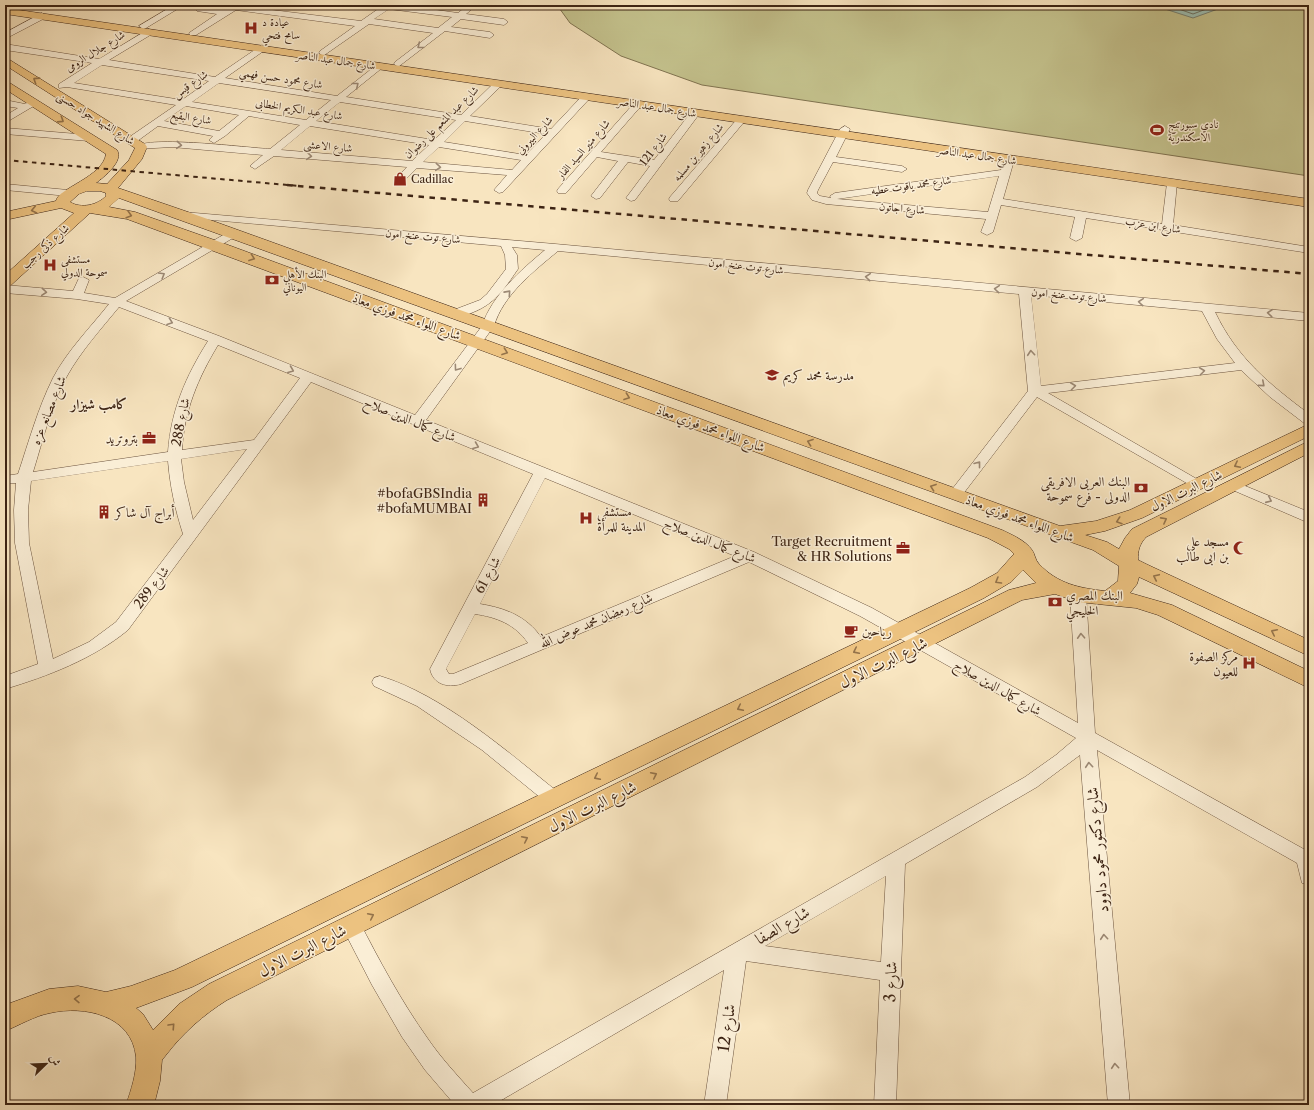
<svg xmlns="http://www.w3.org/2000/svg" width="1314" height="1110" font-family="'Libre Caslon Text',Amiri,serif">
	<rect width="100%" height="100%" fill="#f8e5c0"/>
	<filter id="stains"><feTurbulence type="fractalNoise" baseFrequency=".005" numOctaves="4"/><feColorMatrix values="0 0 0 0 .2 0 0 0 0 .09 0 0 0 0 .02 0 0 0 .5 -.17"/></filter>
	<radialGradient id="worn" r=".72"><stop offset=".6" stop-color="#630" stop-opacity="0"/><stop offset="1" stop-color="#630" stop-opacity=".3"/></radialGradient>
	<path fill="#c4c28d" stroke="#807350" d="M557 5H1309V176L702 85 621 56 570 23Z"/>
	<path fill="#9dbfb3" stroke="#778173" d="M1176 5H1229L1193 18 1165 9Z"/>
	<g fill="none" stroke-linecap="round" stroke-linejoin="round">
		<path stroke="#6d7264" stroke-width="1" d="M1175 5 1176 8 1193 14 1217 5"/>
		<g stroke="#6c543f" stroke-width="1">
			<path id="minor" d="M174 5H184L146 28 143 29 139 26Z
				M231 5 361 21 381 7 378 5H400L458 13 468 5H477L466 14 504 19 508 22 504 25 461 19 451 27 490 32 494 35 490 38 445 31 398 67 394 64 395 62 433 33 369 24 323 56 319 53 320 51 355 26 236 10 196 35H190L189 33 217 14 197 11V7L223 10ZM389 9 452 17 438 28 374 19Z
				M507 5H523L524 6 520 8Z
				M42 13 46 16 45 18 5 39V33Z
				M149 29 153 32 152 34 109 60 215 77 262 45 266 48 265 50 225 78 337 96 379 63 382 64V68L346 97 461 115 495 82H501V86L470 116 551 129 583 95H589L591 97 503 192 499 193 494 190 507 175 417 168 404 181 400 182 395 179 407 167 274 156 255 169 250 166 263 155 172 147 137 149 136 147C147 135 249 148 270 149L300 125 249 116 225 136 214 143 209 140 213 136 158 126 136 142H128L127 140 128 138 176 105 67 87 59 88V84L92 63 5 50V44L99 59ZM102 65 209 81 182 100 74 83ZM219 83 331 100 306 120 192 102ZM340 102 456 120 434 140 316 121ZM186 106 239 115 219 131 164 121ZM465 121 546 134 526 155 444 142ZM310 126 429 145 412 161 281 150ZM439 147 521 160 512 170 423 162Z
				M34 99 37 100V104L5 123V116L18 108 5 106V100L25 104Z
				M638 101 641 102V106L601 152 654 160 692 111 695 110 700 113 635 200 631 201 626 198 650 166 628 162 600 198 596 199 591 196 618 161 597 157 566 193H558L557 191 558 189 635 102Z
				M741 117 744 118 746 120 744 122 678 201H670L669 199 670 197 738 118Z
				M845 126 850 129 836 157 902 166 907 169 902 172 833 162 818 190 817 193 820 196 831 198 830 196 835 193 1001 170 1004 162 1008 161 1013 164 1003 199 1162 224 1167 183 1172 180 1177 183 1173 225 1309 247V253L1086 218 1082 238 1076 241 1070 238 1075 217 1001 205 993 232 987 235 981 232 986 219 826 204 812 200 807 193 808 190 840 129ZM999 176 988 212 837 199Z
				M5 128 89 135 94 138 89 141 5 134Z
				M5 184 68 190 73 193 68 196 5 190Z
				M183 212 555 244 1309 313V321L1215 312C1237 358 1269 384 1309 414V424L1304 423 1270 397 1241 370 1048 393 1202 482 1204 485 1202 488 1197 489 1037 397 960 498H950L948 495 950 492 1028 391 1019 294 558 251C534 271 503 295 494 326L426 420 754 552 872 608 1078 723 1070 595 1073 591 1078 590 1083 591 1086 595 1095 733 1309 852V885L1302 883 1297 863 1097 750 1130 1105H1108L1080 755 1037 787 905 864 896 1105H874L880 980 746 961 726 1105H704L724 970 493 1105H455L425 1070 402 1037 372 985 341 925 344 919 351 916 358 919C379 960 401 1001 428 1039 441 1058 457 1075 473 1093L1025 777 1056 755 1076 738 860 616 749 562 461 684C447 688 433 684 430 669L533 474 311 382 128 630C93 659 48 676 5 689V676L38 664 15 543 14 510 16 483 5 484V476L18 474C29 441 38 408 53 378 67 351 90 328 109 304L77 299 5 293V285L73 291 79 278 83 277 89 280 84 293 115 298 230 231H238L240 233 238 235 126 301 219 336 415 415 482 326C492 295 521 270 545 250L512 247 517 255 518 269C498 298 490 309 455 318L451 317 449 314 451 311 480 300 487 294 506 269 505 255 501 246 179 217 178 215ZM1031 295 1202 311 1217 339 1235 363 1041 386ZM119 307 208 341C186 376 171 410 168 452L33 472C43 440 51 405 67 376 81 351 101 329 119 307ZM218 345 300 378 254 440 182 450C184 411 198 378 218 345ZM247 449 193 520 184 482 181 459ZM168 461C170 486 175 509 183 534L116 622 89 642 53 659 29 543 28 510 31 481ZM545 478 735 556 541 637C526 616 505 608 480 604ZM475 614C496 617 515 624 528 643L453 674H449L446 669ZM886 876 881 962 765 946Z
				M1233 481 1309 512V523L1228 488 1226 485 1228 482Z
				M380 676C443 695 508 752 559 793L562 798 559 803 553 805 547 803 482 750 417 706 374 686 372 682 374 678Z"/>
		</g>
		<g stroke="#3d2414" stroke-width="1">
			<path id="major" d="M5 8 1309 199V207L5 14Z
				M5 57 145 144 147 147 142 159 118 188 188 212 1060 526 1096 521 1130 510 1309 424V436L1142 518 1105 531 1085 535 1107 542 1119 549 1125 538 1132 529 1309 441V453L1146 537C1139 545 1138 550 1138 560L1146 564 1309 640V656L1139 577 1137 584 1130 593 1172 605 1309 671V688L1158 615 1136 608 1078 602 1055 594 1022 600 227 1000C203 1015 183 1033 166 1055L162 1060 160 1081 154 1105H126C131 1090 137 1073 136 1057 132 1015 84 1005 50 1013 34 1016 20 1025 5 1031V1005L49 989 78 986 106 992 131 986 175 970 970 588 997 573 1014 554 1009 549 988 538 127 219 90 213 10 286 5 287V275L74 213 61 208 5 220V212L56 201C58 188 103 177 106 154L5 89V80L117 150C124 161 104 177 96 183L107 184 129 160 135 148 5 65ZM87 191H100L106 193V196C98 205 81 209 70 202L79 194ZM119 198 1093 550 1119 566 1118 581 1105 591C1079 588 1058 584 1039 564 1035 560 1035 554 1032 550 1025 540 1012 535 1002 530L220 242 135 212 109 207ZM1023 570 1036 583 1009 590 209 984 179 1004 153 1030 143 1014 136 1008 192 987 984 598 1011 582Z"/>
		</g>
		<use href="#minor" fill="#faeed6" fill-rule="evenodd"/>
		<use href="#major" fill="#ecc280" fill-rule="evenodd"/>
		<path stroke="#3d2414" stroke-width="2" stroke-dasharray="4.5 4.5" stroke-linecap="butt" d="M5 160 299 186"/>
		<path stroke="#3d2414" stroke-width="2.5" stroke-dasharray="5.5 5.5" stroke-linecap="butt" d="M287 185 1309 274"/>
	</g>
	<defs><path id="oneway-chevron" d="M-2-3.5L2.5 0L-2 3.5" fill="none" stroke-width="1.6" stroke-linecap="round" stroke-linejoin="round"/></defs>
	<g stroke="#9c8975">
		<use href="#oneway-chevron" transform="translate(420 46) rotate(142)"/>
		<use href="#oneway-chevron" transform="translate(356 85) rotate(-39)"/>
		<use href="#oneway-chevron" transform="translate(179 145) rotate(5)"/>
		<use href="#oneway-chevron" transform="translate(309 156) rotate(5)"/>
		<use href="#oneway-chevron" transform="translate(438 167) rotate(5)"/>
		<use href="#oneway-chevron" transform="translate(162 275) rotate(-31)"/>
		<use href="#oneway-chevron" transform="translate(868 277) rotate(-175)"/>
		<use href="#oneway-chevron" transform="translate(997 289) rotate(-175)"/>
		<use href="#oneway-chevron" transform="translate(44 292) rotate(5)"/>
		<use href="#oneway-chevron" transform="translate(508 293) rotate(-48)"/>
		<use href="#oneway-chevron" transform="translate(1141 302) rotate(-175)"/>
		<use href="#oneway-chevron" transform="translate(1270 313) rotate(-175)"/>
		<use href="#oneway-chevron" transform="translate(170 322) rotate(20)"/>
		<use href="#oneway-chevron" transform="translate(1031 353) rotate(-95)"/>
		<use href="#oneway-chevron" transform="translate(457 368) rotate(126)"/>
		<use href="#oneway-chevron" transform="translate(291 370) rotate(22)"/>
		<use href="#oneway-chevron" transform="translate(1202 371) rotate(-7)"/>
		<use href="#oneway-chevron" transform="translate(1262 384) rotate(41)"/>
		<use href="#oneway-chevron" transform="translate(1073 386) rotate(-7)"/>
		<use href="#oneway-chevron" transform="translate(476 446) rotate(22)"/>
		<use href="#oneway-chevron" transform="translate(978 464) rotate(-52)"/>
		<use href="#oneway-chevron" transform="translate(1269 500) rotate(24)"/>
		<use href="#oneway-chevron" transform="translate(1081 636) rotate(-93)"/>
		<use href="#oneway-chevron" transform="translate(1089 765) rotate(-95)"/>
		<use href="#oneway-chevron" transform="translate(1104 937) rotate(-95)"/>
		<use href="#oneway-chevron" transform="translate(1115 1066) rotate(-95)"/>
	</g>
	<g stroke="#94734a">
		<use href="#oneway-chevron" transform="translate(36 80) rotate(-147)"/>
		<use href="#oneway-chevron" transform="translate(61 120) rotate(33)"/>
		<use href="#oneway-chevron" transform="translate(34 210) rotate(168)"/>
		<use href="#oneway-chevron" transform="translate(129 215) rotate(16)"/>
		<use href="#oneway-chevron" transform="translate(252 258) rotate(20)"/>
		<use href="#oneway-chevron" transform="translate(505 352) rotate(20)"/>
		<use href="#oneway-chevron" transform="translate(627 397) rotate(20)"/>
		<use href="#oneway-chevron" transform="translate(810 442) rotate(-160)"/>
		<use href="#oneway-chevron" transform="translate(1237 465) rotate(153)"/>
		<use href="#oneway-chevron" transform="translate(933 487) rotate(-160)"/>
		<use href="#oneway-chevron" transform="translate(1164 520) rotate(-28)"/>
		<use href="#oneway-chevron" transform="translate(1119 521) rotate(161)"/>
		<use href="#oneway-chevron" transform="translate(1156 577) rotate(-155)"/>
		<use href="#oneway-chevron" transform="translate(998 581) rotate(150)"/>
		<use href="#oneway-chevron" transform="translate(1274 632) rotate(-154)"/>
		<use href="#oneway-chevron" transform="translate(856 651) rotate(154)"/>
		<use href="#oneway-chevron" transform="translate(740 708) rotate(154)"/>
		<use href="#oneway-chevron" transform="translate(654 775) rotate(-26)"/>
		<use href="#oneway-chevron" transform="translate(597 777) rotate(154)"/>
		<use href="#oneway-chevron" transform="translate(525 839) rotate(-26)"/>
		<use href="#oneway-chevron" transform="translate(371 916) rotate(-26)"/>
		<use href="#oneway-chevron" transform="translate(77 999) rotate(-179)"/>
		<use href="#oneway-chevron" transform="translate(172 1026) rotate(-47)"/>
	</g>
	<defs>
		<g id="hospital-bare" transform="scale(1.08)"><path d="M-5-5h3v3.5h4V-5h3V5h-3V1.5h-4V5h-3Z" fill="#8f2418" stroke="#faeed6" stroke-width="2.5" paint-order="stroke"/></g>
		<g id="stadium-bare" transform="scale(1.08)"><path d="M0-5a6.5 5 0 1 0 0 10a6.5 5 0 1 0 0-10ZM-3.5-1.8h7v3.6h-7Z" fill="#8f2418" stroke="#faeed6" stroke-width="2.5" paint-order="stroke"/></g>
		<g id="shop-bare" transform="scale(1.08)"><path d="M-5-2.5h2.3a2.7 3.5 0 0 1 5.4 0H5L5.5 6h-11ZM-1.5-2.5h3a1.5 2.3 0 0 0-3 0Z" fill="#8f2418" stroke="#faeed6" stroke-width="2.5" paint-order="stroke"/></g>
		<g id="bank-bare" transform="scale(1.08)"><path d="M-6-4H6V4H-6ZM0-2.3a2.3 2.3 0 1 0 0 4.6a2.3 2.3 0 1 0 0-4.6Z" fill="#8f2418" stroke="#faeed6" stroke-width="2.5" paint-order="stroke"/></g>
		<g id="school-bare" transform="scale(1.08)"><path d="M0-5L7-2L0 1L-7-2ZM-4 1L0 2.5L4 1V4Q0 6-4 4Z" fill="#8f2418" stroke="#faeed6" stroke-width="2.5" paint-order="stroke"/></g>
		<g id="office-bare" transform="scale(1.08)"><path d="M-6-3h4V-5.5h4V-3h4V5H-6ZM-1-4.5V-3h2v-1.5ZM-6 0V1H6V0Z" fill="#8f2418" stroke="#faeed6" stroke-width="2.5" paint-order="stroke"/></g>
		<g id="building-bare" transform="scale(1.08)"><path d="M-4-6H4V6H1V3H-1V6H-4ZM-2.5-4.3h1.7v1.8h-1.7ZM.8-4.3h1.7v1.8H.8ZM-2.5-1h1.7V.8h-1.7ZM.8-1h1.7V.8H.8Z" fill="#8f2418" stroke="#faeed6" stroke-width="2.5" paint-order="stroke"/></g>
		<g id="mosque-bare" transform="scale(1.08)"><path d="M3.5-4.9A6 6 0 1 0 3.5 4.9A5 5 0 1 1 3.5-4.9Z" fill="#8f2418" stroke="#faeed6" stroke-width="2.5" paint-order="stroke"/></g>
		<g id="cafe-bare" transform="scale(1.08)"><path d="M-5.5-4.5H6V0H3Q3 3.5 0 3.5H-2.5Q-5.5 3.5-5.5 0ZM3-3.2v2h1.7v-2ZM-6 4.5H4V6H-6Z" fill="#8f2418" stroke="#faeed6" stroke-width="2.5" paint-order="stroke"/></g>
	</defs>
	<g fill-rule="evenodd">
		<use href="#hospital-bare" x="251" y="28"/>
		<use href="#stadium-bare" x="1157" y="130"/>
		<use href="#shop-bare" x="400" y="179"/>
		<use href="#hospital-bare" x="50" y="265"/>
		<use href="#bank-bare" x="272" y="280"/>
		<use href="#school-bare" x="772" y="375"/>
		<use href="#office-bare" x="149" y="438"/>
		<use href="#bank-bare" x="1141" y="488"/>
		<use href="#building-bare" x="483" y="500"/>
		<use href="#building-bare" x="104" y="512"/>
		<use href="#hospital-bare" x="586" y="518"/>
		<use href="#office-bare" x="903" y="548"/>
		<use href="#mosque-bare" x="1240" y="548"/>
		<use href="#bank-bare" x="1055" y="602"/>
		<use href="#cafe-bare" x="851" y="631"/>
		<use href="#hospital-bare" x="1249" y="663"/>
	</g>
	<g text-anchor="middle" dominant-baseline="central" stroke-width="3" stroke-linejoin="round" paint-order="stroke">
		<g font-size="11" fill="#3d2414" stroke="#faeed6" text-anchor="start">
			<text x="262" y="22">عيادة د<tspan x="262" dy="13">سامح فتحي</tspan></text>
			<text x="1168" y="124">نادي سبورتنج<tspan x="1168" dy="13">الاسكندرية</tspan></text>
			<text x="411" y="179">Cadillac</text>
			<text x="61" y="259">مستشفى<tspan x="61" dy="13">سموحة الدولي</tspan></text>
			<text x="283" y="274">البنك الأهلي<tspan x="283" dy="13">اليوناني</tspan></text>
		</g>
		<g font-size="11" fill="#3d2414" stroke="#faeed6">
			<text transform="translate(95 51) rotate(-32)">شارع جلال الرومى</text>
			<text transform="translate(336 60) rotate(8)">شارع جمال عبد الناصر</text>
			<text transform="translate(281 78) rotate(9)">شارع محمود حسن فهمي</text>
			<text transform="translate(190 84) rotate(-35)">شارع قيس</text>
			<text transform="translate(657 107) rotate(9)">شارع جمال عبد الناصر</text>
			<text transform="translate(299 109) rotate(9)">شارع عبد الكريم الخطابى</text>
			<text transform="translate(191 117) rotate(9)">شارع البقيع</text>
			<text transform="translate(96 118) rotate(32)">شارع الشهيد جواد حسنى</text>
			<text transform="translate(441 122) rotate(-44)">شارع عبد المنعم على رضوان</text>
			<text transform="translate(534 135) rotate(-47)">شارع البيروني</text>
			<text transform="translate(328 146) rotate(5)">شارع الاعشى</text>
			<text transform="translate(583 149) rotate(-49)">شارع منير السيد الفار</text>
			<text transform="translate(653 149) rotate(-53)">شارع 121</text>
			<text transform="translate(698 152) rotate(-50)">شارع زهير بن مسلمه</text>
			<text transform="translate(977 155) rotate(8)">شارع جمال عبد الناصر</text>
			<text transform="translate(911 185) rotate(-8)">شارع محمد ياقوت عطيه</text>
			<text transform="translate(902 208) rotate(5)">شارع اجاتون</text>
			<text transform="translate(1153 225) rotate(9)">شارع ابن عزب</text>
			<text transform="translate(423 236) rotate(5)">شارع توت عنخ امون</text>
			<text transform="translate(45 246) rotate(-42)">شارع ذكى رجب</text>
			<text transform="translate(746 266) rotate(6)">شارع توت عنخ امون</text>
			<text transform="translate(1069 295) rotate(5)">شارع توت عنخ امون</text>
		</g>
		<g font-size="13" fill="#3d2414" stroke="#faeed6">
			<text transform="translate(407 316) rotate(20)">شارع اللواء محمد فوزي معاذ</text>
			<text transform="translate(48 410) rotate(-68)">شارع مصانع عزه</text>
			<text transform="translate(410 419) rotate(22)">شارع كمال الدين صلاح</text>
			<text transform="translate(180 422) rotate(-79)">شارع 288</text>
			<text transform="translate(711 428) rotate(20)">شارع اللواء محمد فوزي معاذ</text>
			<text transform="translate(1186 490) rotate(-26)">شارع البرت الاول</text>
			<text transform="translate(1020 518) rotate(20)">شارع اللواء محمد فوزي معاذ</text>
			<text transform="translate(710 540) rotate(22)">شارع كمال الدين صلاح</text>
			<text transform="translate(487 575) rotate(-62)">شارع 61</text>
			<text transform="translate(151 587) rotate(-53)">شارع 289</text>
			<text transform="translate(596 620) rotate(-23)">شارع رمضان محمد عوض الله</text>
			<text transform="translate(998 687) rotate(30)">شارع كمال الدين صلاح</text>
		</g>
		<g font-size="13" fill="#3d2414" stroke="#faeed6" text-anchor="end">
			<text x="783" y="375" text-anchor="start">مدرسة محمد كريم</text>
			<text x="138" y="438">بتروتريد</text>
			<text x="1130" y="481">البنك العربى الافريقى<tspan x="1130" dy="15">الدولى - فرع سموحة</tspan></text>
			<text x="472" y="493">#bofaGBSIndia<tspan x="472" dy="15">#bofaMUMBAI</tspan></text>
			<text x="597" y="511" text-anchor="start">مستشفى<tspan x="597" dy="15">المدينة للمرأة</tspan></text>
			<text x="115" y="512" text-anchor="start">أبراج آل شاكر</text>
			<text x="892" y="541">Target Recruitment<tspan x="892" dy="15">&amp; HR Solutions</tspan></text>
			<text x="1229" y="541">مسجد على<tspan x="1229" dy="15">بن ابى طالب</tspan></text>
			<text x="1066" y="595" text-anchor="start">البنك المصري<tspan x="1066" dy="15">الخليجي</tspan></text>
			<text x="862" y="631" text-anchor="start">رياحين</text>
			<text x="1238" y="656">مركز الصفوة<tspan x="1238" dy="15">للعيون</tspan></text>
		</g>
		<g font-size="14" font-weight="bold" fill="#3d2414" stroke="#faeed6">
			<text x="99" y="404">كامب شيزار</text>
		</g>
		<g font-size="16" fill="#3d2414" stroke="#faeed6">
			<text transform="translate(883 662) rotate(-26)">شارع البرت الاول</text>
			<text transform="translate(592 806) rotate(-26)">شارع البرت الاول</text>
			<text transform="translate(1097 850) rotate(-95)">شارع دكتور محمود داوود</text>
			<text transform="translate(782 925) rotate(-30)">شارع الصفا</text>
			<text transform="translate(302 950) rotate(-27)">شارع البرت الاول</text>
			<text transform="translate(890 982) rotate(-88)">شارع 3</text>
			<text transform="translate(726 1028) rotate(-82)">شارع 12</text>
		</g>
	</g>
	<rect width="1314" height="1110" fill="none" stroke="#f8e5c0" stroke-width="20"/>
	<rect x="6" y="6" width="1302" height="1098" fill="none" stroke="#3d2414" stroke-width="2"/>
	<rect x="10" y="10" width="1294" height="1090" fill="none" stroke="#3d2414"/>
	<g transform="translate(46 1064) rotate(67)" stroke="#faeed6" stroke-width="3" paint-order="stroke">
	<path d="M0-3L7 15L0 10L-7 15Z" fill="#3d2414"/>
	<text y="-6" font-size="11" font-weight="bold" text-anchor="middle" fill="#3d2414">ش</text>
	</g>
	<rect width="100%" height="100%" filter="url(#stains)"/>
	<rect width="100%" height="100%" fill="url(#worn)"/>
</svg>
